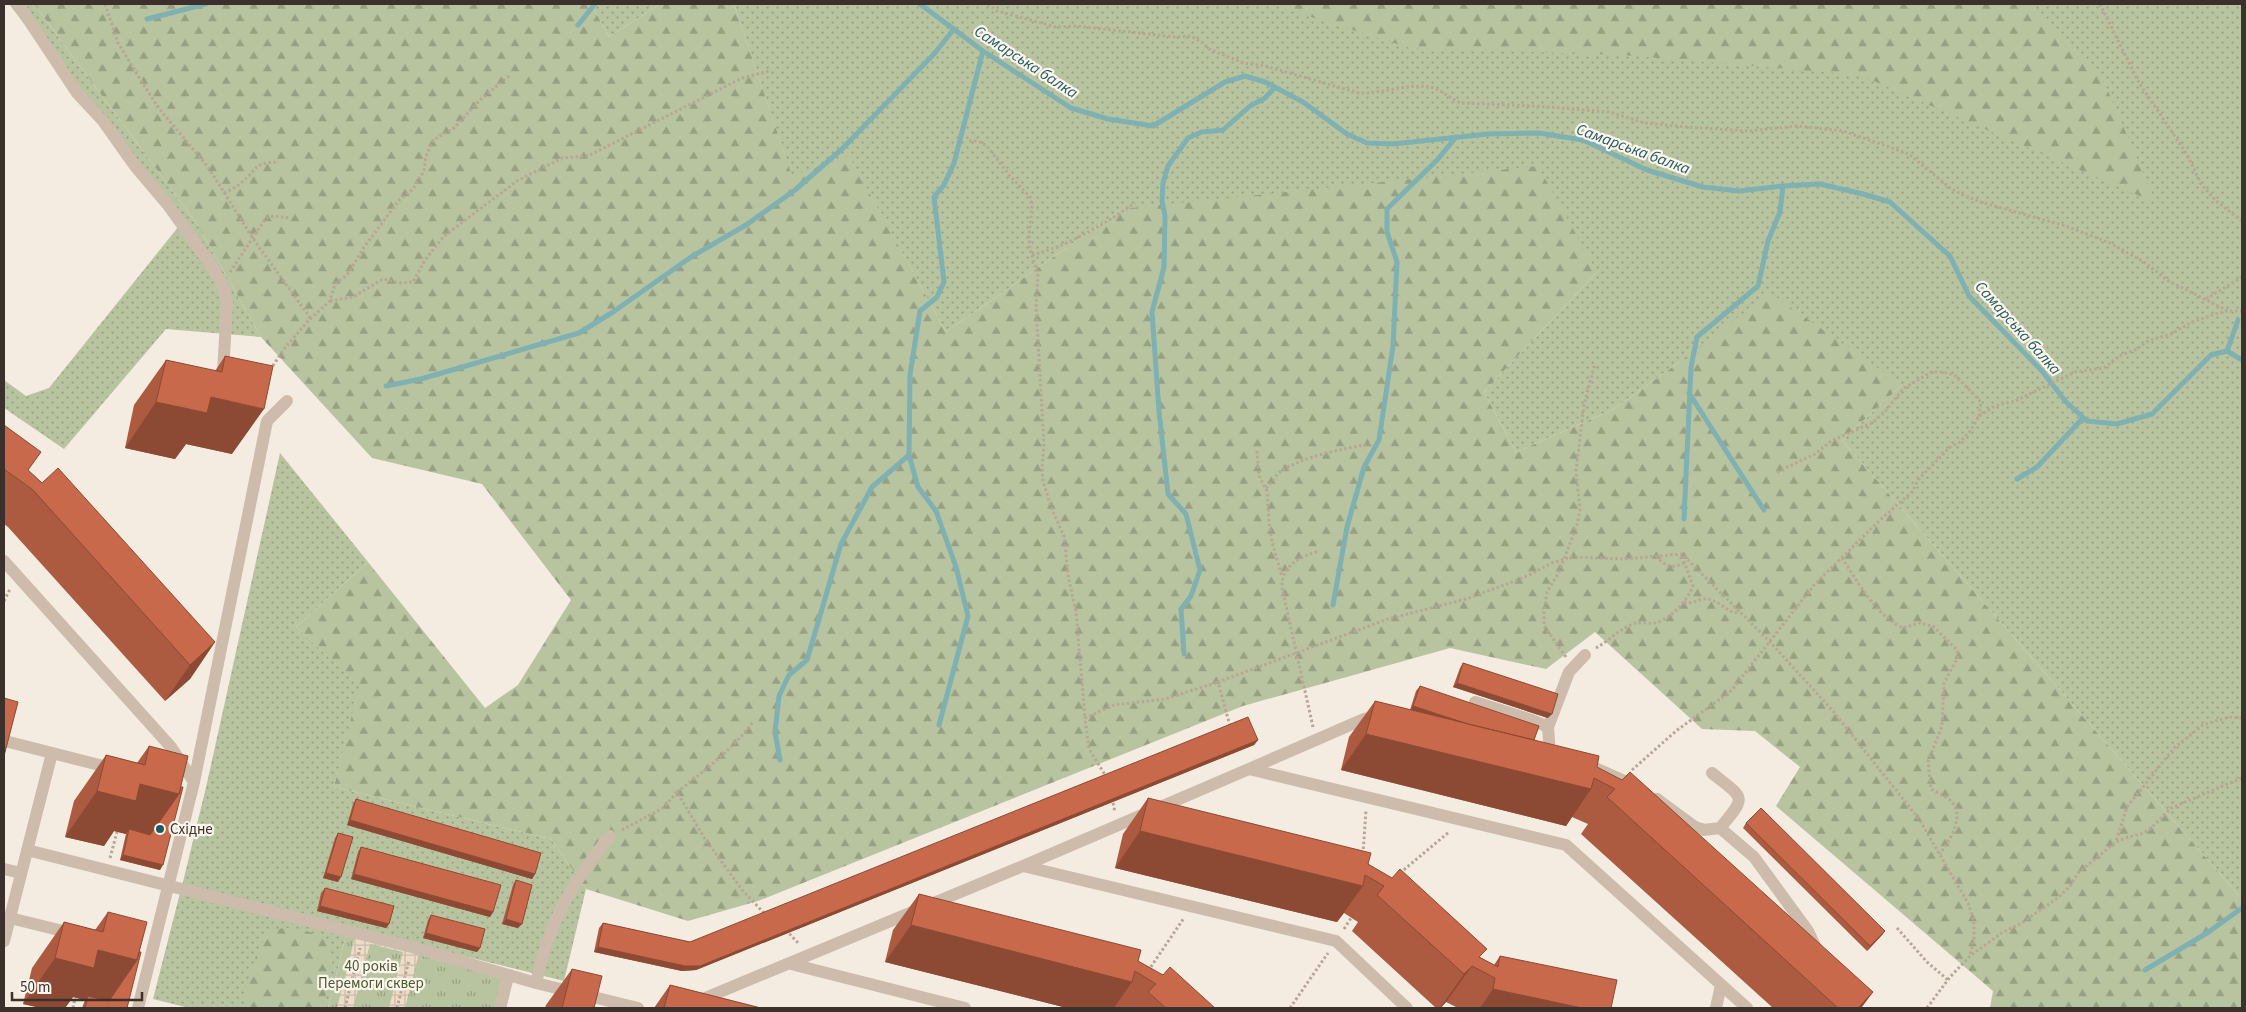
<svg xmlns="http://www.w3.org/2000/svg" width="2246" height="1012" font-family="'Source Sans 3',sans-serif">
	<defs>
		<pattern id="grass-dots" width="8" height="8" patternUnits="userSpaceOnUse" patternTransform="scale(1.25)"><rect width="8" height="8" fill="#b8c4a0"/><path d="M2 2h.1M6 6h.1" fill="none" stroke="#97a083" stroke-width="1.8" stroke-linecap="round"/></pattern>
		<pattern id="forest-firs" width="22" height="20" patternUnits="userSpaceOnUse" patternTransform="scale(1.25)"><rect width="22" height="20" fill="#b8c4a0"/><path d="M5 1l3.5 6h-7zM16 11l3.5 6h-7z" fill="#97a083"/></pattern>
		<pattern id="park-tufts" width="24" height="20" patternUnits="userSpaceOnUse" patternTransform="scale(1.25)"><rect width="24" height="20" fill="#b8c4a0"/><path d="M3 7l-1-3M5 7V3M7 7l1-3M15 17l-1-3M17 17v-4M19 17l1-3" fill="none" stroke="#97a083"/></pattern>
		<pattern id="plaza-grid" width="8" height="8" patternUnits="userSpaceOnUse" patternTransform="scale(1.25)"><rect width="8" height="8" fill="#ecdcc8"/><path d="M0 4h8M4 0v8" fill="none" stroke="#cbbdac"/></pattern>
	</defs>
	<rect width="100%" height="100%" fill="#f4ebe1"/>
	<path fill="url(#grass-dots)" d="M9 4H34L197 224 261 337 166 329 64 449 4 408V380L26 396 49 388 179 226Z
		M591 4H660L609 37Z
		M734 4H2242V899L1842 440 1902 385 1681 361 1612 410 1516 452 1484 392 1597 272 1122 209 946 332 849 157 792 177Z
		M280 453 368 562 296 627 360 686 334 787 551 839 586 889 564 981 182 886 207 783Z
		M180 893 346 935 328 1008H189L153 999Z"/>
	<path fill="url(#forest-firs)" d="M34 4H591L609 37 660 4H734L792 176 849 156 946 332 1122 209 1538 166 1597 272 1484 392 1516 452 1612 410 1681 361 1770 293 1902 385 1842 440 2242 899V1008H1990L1993 991 1776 806 1800 767 1755 731 1702 729 1595 632 1546 669 1450 648 1243 706 758 901 688 921 586 889 551 839 334 787 359 686 296 627 368 562 485 708 518 685 571 600 482 484 372 458 261 337 197 224Z
		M1270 4H2029L2105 84 2156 203 1860 75 1623 55 1410 48Z
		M285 928C345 932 336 961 322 1008H246C240 997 258 944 267 935 272 929 278 929 285 928Z"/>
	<path fill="url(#park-tufts)" d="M346 935 514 977 506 1008H328Z"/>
	<path fill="url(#plaza-grid)" d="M355 937 419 953 405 1008H389L403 952 370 944 353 1008H337Z"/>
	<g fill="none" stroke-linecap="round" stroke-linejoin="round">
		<path stroke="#7fb0b2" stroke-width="5" d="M920 4 983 51 1071 108 1108 119 1153 126 1225 82 1245 76 1265 82 1303 102 1347 134 1367 143 1393 144 1488 134 1539 133 1583 140 1647 170 1703 187 1739 191 1783 186 1820 184 1863 194 1890 202 1950 256 1969 296 2042 371 2066 402 2087 421 2117 424 2152 414 2211 355 2227 351 2242 360
			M147 19 206 4
			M578 25 595 4
			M2227 351 2238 320
			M386 386 421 379 579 333 613 312 691 257 746 225 795 190 842 149 934 54 954 29
			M1689 393 1764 510
			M909 455 918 487 936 511 956 567 968 616 939 725
			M2017 479 2037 467 2083 418
			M1684 519 1691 367 1697 337 1758 286 1768 241 1780 212 1783 186
			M1333 605 1347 527 1364 467 1379 440 1393 346 1397 262 1387 232V209L1438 159 1456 137
			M1184 654 1181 609 1191 596 1200 570 1186 514 1168 494 1159 411 1152 312 1164 267 1165 216 1162 201 1163 183 1168 166 1188 138 1202 132 1223 130 1250 106 1265 98 1275 87
			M780 760 775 732 779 696 789 675 807 660 841 544 872 487 909 455 910 375 920 311 937 297 944 282 934 197 944 185 954 163 983 51
			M2145 970 2207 933 2242 908"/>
		<path stroke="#b9a596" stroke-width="3" stroke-dasharray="2.5 2.5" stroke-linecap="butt" d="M105 4 118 43 157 106 208 167 254 240 311 319
			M988 4 997 11 1056 27 1076 26 1175 37 1191 36 1203 43 1209 49 1243 63 1265 66 1359 93C1382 94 1408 83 1430 87 1441 89 1450 99 1461 103L1535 106 1609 112 1645 123 1687 127 1748 131 1798 126 1843 131 1909 154 1950 188 1965 196 1980 202 2066 226 2110 243 2144 262 2167 280 2228 311H2242
			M2100 4 2138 81 2188 156 2201 184 2216 201 2242 221
			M969 141H978L987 146 1010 176 1030 197 1032 208 1029 234 1030 250 1038 273 1036 307 1044 444 1042 468 1043 481 1052 510 1064 536 1068 575 1076 612 1085 718
			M224 193C230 190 237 187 242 182 259 168 252 163 279 162
			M1032 255C1071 245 1102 225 1135 203
			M230 272 266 218 274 216 290 218
			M2206 299 2242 277
			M330 301 353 297 383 279 399 283 413 282 425 260 444 236 517 181 562 158 588 156 742 78 770 71
			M270 370 284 349 308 321 330 301 335 284 347 275 365 246 400 199 413 189 424 171 426 156 433 140 454 128 480 100 509 76
			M1257 451 1259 476 1267 491 1269 522 1272 542 1282 577
			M1777 472 1815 454 1831 441 1872 423 1884 413 1903 389 1931 372H1943L1956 376 1981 402 1979 416
			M1266 488C1273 483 1275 475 1281 471 1304 456 1343 449 1370 444
			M1656 556C1666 567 1670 569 1684 563
			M1842 558C1858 582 1876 616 1903 628L1919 623 1933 626 1957 650 1958 657 1944 683 1942 726 1928 762 1931 789C1937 793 1947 796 1951 801 1966 818 1949 840 1940 854
			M4 601 10 589
			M1684 602 1692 603C1711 593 1717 604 1734 613L1740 612
			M1596 648C1609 641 1621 627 1636 623 1642 622 1649 624 1655 623 1672 618 1686 602 1693 586L1682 556
			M1566 657 1544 626V612L1547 592 1559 572 1577 525 1580 510 1576 471 1584 405 1595 363
			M2242 718 2229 717 2203 725 2174 748 2127 807 2116 842 2128 837 2141 834 2149 830 2171 808 2242 778
			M1230 726 1218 682 1388 619 1466 599 1523 578 1552 563 1571 557 1625 559 1682 554 1771 643 1832 710 1919 819 1969 905 1974 922V939L1970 956
			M1313 727 1282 588C1281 565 1300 557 1319 551
			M1632 770 1676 731 1731 691 1814 585 1880 520 1912 492 1918 480 1949 448 1960 442 1971 430 1979 416 1995 406 2015 401 2075 372 2104 368 2119 356 2137 349 2148 341 2171 334 2190 323 2215 314 2228 311
			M1107 778 1089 749 1085 718 1114 705 1165 699 1218 682
			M677 792C704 771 732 750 753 722
			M1112 798 1115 812
			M622 830 663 808 677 792 705 839 743 891 765 914
			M1363 854 1366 810
			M110 858 117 832
			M1400 873 1449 832
			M1897 928 1927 962 1948 980
			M1344 929 1351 918
			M786 930 799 944
			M1148 971 1184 918
			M73 1008 75 998
			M345 1008 360 948
			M397 1008 409 960
			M1290 1008 1328 953
			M1927 1008 1950 977 1970 956 2003 932 2020 924 2059 897 2070 886 2078 873 2116 842"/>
		<path stroke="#cdbbac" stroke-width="12" d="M18 4 77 93 103 121 135 166 168 205 213 268 225 291 227 303 223 373
			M4 561 171 747 194 782
			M1475 702 1532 720 1548 727
			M1375 717 1364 719 1249 769 1566 845 1747 1008
			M4 739 5 741 115 769
			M1550 755 1548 727 1569 672 1585 655
			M1595 768 1638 787
			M1712 773C1744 799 1748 795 1720 828
			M1657 799 1695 827 1704 830 1720 828 1754 857 1808 931 1817 950
			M27 850 412 947 536 983 638 1008
			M1023 866 1336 941 1407 1008
			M4 869 21 873
			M10 918 75 934
			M4 941 52 753
			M791 964 965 1008
			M536 983C548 923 572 883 610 836
			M138 1008 194 782 267 421 287 401
			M500 1008 508 975
			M673 1008 686 1006 1023 866 1249 769
			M1716 1008 1721 985"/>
	</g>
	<path fill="#ac5a40" d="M225 356 232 454 186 444 175 459 125 448 134 405 166 360 215 371Z
		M4 425 28 470 215 642 190 679 165 701 8 527 4 524Z
		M1463 663 1548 718 1453 687 1460 668Z
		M1420 686 1534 740 1597 767 1873 992 1861 1008H1773L1581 834 1588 824 1572 817 1566 826 1341 770 1349 737 1375 701 1410 710 1416 691Z
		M1258 740 1254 745 696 970 682 971 594 952 599 928 603 923 690 942Z
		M149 746 181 787 160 870 120 860 126 834 114 831 104 846 65 837 74 801 106 755 137 763Z
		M1148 798 1368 864 1481 958 1494 965 1500 956 1611 1008H1458L1446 1002 1441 1008H1436L1352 931 1358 922 1344 913 1337 922 1115 868 1123 834Z
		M356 799 535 874 532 879 347 825 353 804Z
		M1746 823 1885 931 1882 935 1867 951 1743 828Z
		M338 833V882L323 878 335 838Z
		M361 847 493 912 490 917 351 879 358 852Z
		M516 880 518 928 502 924 513 885Z
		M325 888 389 924 386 928 317 911 321 893Z
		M919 894 1138 961 1215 1008H1067L885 962 893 930Z
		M108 912 139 952 127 1008H82L85 1000 73 997 65 1008H41L23 1004 32 968 64 922 95 930Z
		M431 915 480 948 477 952 423 938 428 920Z
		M572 969 594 1008H545L546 1005Z
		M670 985 761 1008H654Z"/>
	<path fill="#8c4a34" d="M211 397 264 409 232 454 186 444 175 459 125 448 156 402Z
		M215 642 190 679 165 701 190 665Z
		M1457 683 1552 714 1548 718 1453 687Z
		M1413 706 1532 745 1410 711Z
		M1366 734 1591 789 1566 826 1341 770Z
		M1258 740 1254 745 696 970 682 971 594 952 598 947 700 966Z
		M140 784 179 794 147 839 129 829 126 834 114 831 104 846 65 837 97 791Z
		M350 820 535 874 532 879 347 825Z
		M1140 831 1363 886 1337 922 1115 868Z
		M123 855 163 865 160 870 120 860Z
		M326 873 341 877 338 882 323 878Z
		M354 874 493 912 490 917 351 879Z
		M320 906 389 924 386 928 317 911Z
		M506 919 522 924 518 928 502 924Z
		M911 925 1132 982 1114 1008H1067L885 962Z
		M1885 931 1882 935 1867 951 1870 946Z
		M426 933 480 948 477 952 423 938Z
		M98 950 137 960 105 1006 88 996 85 1000 73 997 65 1008H41L23 1004 55 958Z
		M1472 966 1446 1002 1440 1008 1464 974Z
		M1493 989 1582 1008H1480Z
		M1873 992 1861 1008H1858Z"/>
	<path fill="#c8694b" stroke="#8c4a34" d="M225 356 273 366 264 409 211 397 207 413 156 402 166 360 222 372Z
		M4 425 41 452 28 470 42 483 58 468 215 642 190 665 33 490 4 469Z
		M1463 663 1558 694 1552 714 1457 683Z
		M1420 686 1539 726 1534 740 1468 724 1413 706Z
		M4 698 18 702 4 756Z
		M1375 701 1599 756 1597 767 1622 780 1630 772 1873 992 1858 1008H1838L1607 797 1615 789 1594 778 1591 789 1366 734Z
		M1248 717 1258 740 700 966H685L598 947 603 923 690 942Z
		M149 746 188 756 179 794 140 784 136 801 97 791 106 755 145 765Z
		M181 787H183L163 865 123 855 129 829 150 835 179 794Z
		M1148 798 1371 853 1368 864 1392 878 1400 869 1487 949 1479 957 1498 967 1500 956 1617 980 1611 1008H1582L1493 989 1495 978 1472 966 1464 974 1377 895 1384 886 1365 875 1363 886 1140 831Z
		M356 799 541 853 535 874 350 820Z
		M1761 808 1885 931 1870 946 1746 823Z
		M338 833 353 837 341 877 326 873Z
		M361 847 501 885 493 912 354 874Z
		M516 880 532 885 522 924 506 919Z
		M325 888 394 906 389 924 320 906Z
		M919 894 1141 950 1138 961 1163 975 1170 967 1215 1008H1166L1148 992 1156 984 1135 971 1132 982 911 925Z
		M108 912 147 922 137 960 98 950 94 968 55 958 64 922 103 932Z
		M431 915 485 929 480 948 426 933Z
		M139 952H141L127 1008H85L88 996 109 1001 137 960Z
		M572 969 602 976 594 1008H562Z
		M670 985 761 1008H664Z"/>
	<circle fill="#1f5a5e" stroke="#fbf5ee" stroke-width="2" cx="160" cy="829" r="5"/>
	<g text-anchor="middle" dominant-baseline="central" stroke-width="4.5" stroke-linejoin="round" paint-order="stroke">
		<g font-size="15" fill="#3b302b" stroke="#fbf5ee" text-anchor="start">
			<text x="170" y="829">Східне</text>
		</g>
		<g font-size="15" fill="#4a5a2e" stroke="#fbf5ee">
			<text x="371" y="966">40 років<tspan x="371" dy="17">Перемоги сквер</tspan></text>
		</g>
		<g font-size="16" font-style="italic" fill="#1f5a5e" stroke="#fbf5ee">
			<text transform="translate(1026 62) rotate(33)">Самарська балка</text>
			<text transform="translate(1633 149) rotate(20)">Самарська балка</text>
			<text transform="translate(2018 328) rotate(48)">Самарська балка</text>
		</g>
	</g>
	<rect width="2246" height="1012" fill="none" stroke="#3b302b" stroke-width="10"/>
	<path d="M12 992v8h130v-8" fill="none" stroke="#3b302b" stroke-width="2.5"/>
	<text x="20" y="992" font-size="15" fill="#3b302b" stroke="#fbf5ee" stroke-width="4" paint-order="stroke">50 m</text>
</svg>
